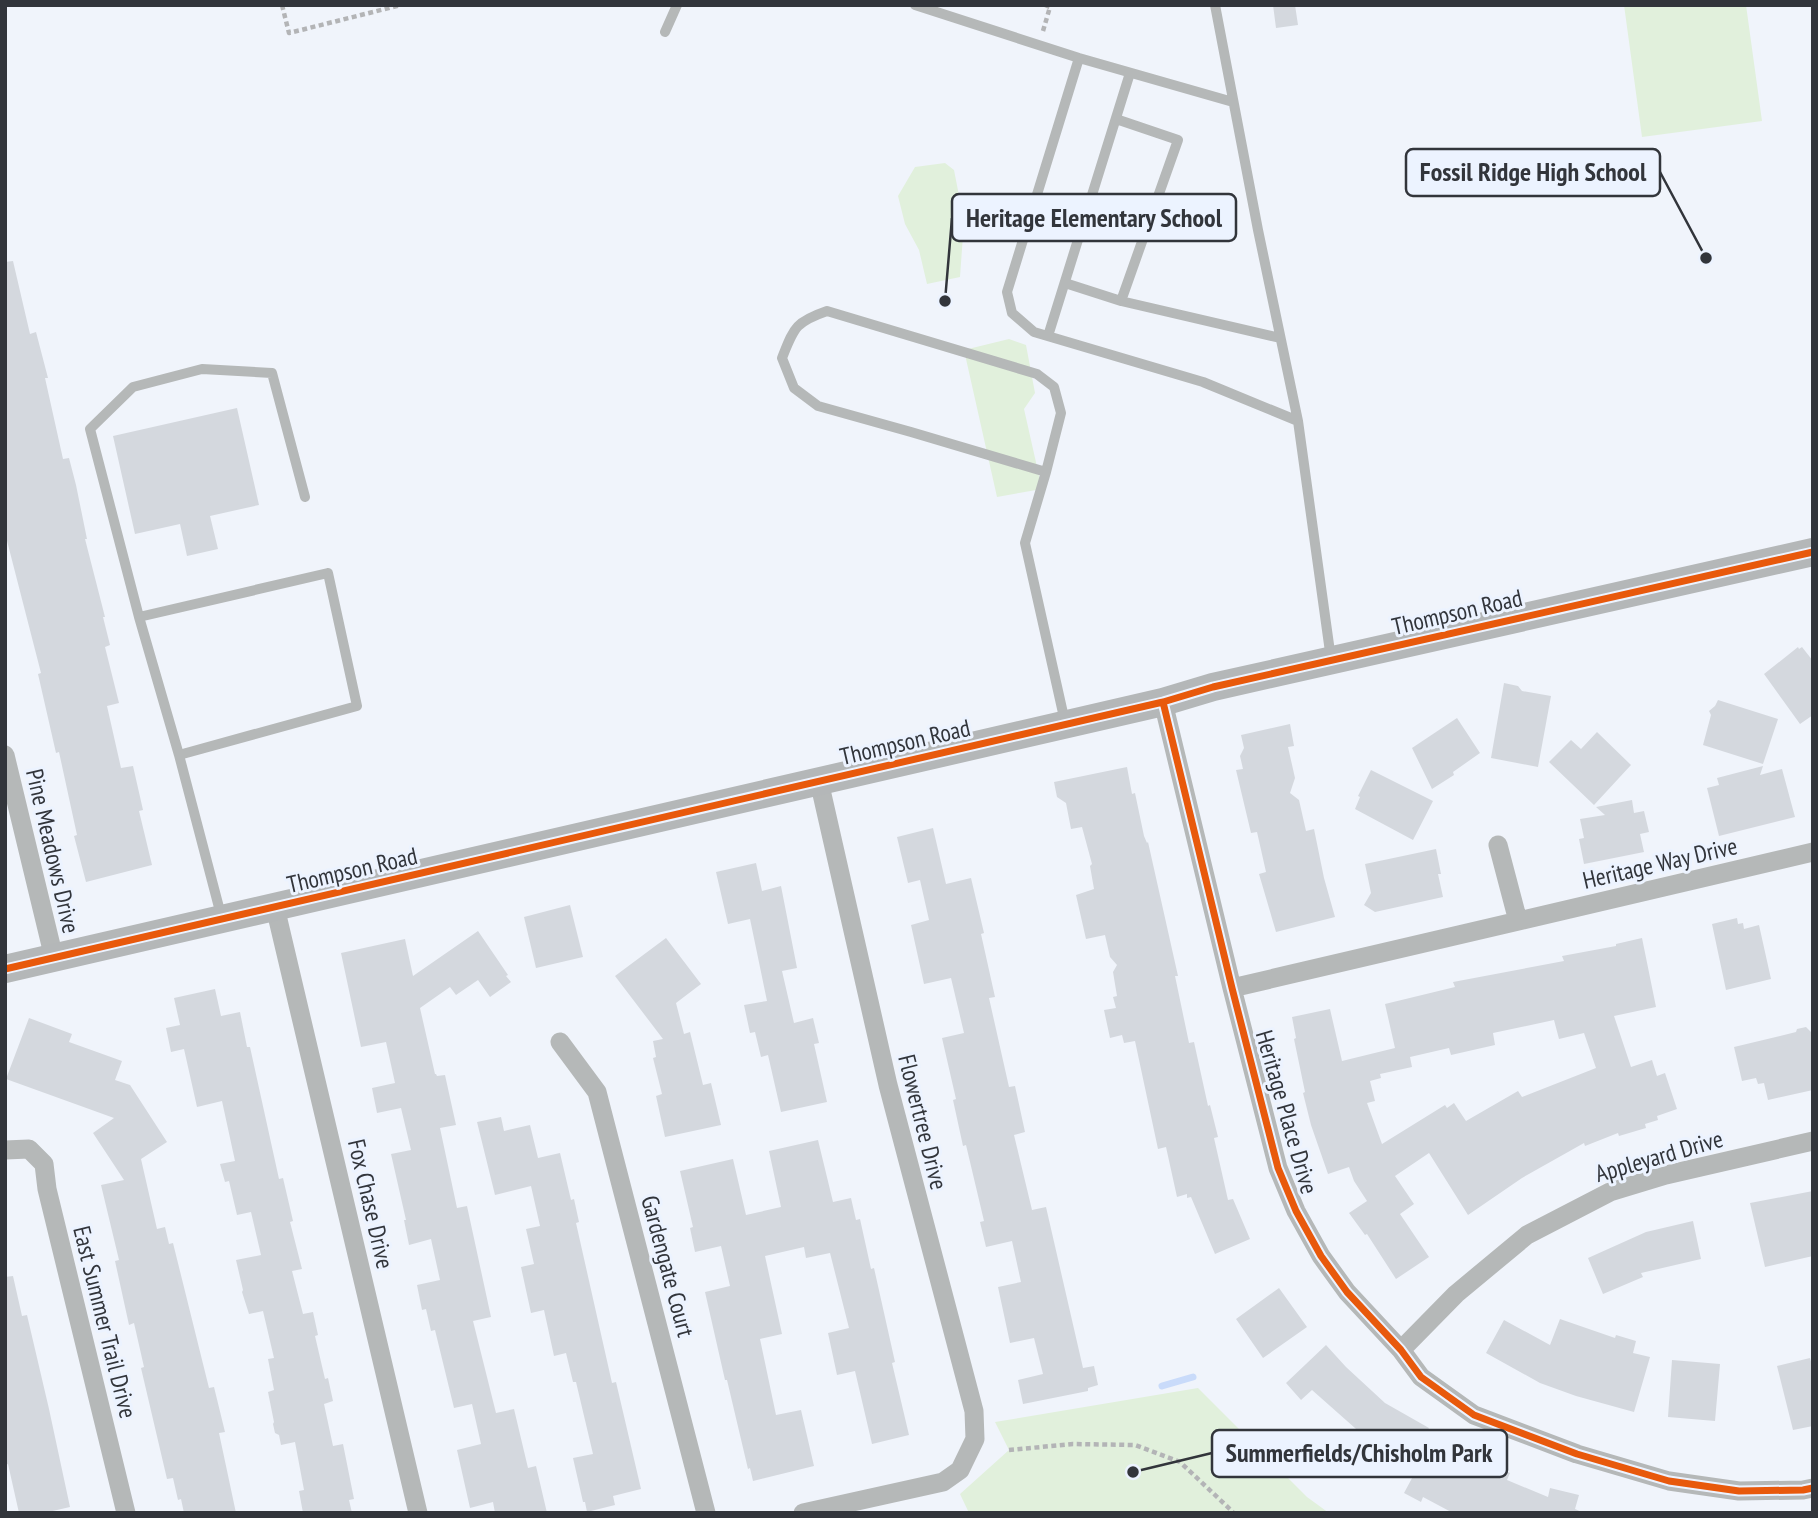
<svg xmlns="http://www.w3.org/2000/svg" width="1818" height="1518" font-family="'PT Sans Narrow',sans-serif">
	<rect width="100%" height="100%" fill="#f0f4fb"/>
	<path fill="#e1f0dc" d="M1624 5H1746L1762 121 1642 137Z
		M945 163 954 170 964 221 960 277 927 284 919 250 905 224 898 196 915 167Z
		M1009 339 1026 345 1035 393 1024 409 1042 489 997 497 964 350Z
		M1198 1388 1307 1497 1329 1513H969L960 1494 1009 1450 995 1422Z"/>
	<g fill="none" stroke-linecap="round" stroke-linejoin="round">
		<path stroke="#c9dbfa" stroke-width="7" d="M1162 1386 1193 1377"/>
	</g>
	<path fill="#d4d8de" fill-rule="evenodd" d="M1273 5H1295L1298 25 1276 28Z
		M13 261 30 334 36 332 48 378H45L63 459 69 458 76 485 87 539H85L105 617H103L110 645 105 647 119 703 107 706 121 768 133 766 143 810 139 811 152 865 86 882 74 836 77 835 59 752 56 753 38 674 41 673 5 533V262Z
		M237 408 259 505 210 516 218 549 187 556 180 524 135 534 113 436Z
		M1798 647 1799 649 1802 647 1813 661V715L1800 724 1764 674Z
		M1504 683 1518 686 1522 691 1551 696 1538 767 1491 758Z
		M1718 700 1778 719 1763 764 1703 745 1711 715 1709 711 1715 706Z
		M1457 718 1480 753 1453 772 1454 775 1432 789 1412 748Z
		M1290 724 1294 746 1288 747 1295 778 1290 793 1299 800 1306 831 1314 829 1324 878 1335 917 1276 932 1259 874 1266 872 1257 832 1251 833 1236 770 1243 769 1240 756 1244 748 1241 735Z
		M1597 732 1631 765 1594 805 1549 762 1571 740 1581 749Z
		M1763 766 1760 775 1782 769 1795 817 1719 836 1707 788 1719 785 1717 778Z
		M1127 767 1132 794 1135 793 1144 836 1147 843 1148 842 1178 976H1175L1189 1043 1194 1042 1208 1106 1210 1105 1218 1137 1214 1138 1228 1200 1233 1199 1250 1239 1215 1254 1191 1197 1187 1198V1194L1177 1197 1166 1147 1158 1149 1135 1041 1124 1043 1122 1035 1110 1038 1104 1010 1116 1008 1113 997 1117 996 1113 972 1117 965 1110 957 1105 935 1086 939 1076 895 1094 889 1090 866 1092 864 1082 827 1071 829 1066 803 1057 797 1054 782Z
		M1371 770 1433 801 1413 840 1355 809 1360 797 1358 796Z
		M1632 800 1634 813 1644 811 1649 832 1640 834 1644 852 1584 864 1579 839 1584 838 1580 819 1605 815 1596 807Z
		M933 828 946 884 971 878 984 933 981 934 995 997 989 998 1009 1087 1015 1086 1025 1132 1014 1135 1032 1210 1046 1207 1083 1368 1094 1366 1098 1385 1088 1388V1391L1023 1404 1018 1380 1043 1374 1034 1338 1010 1343 998 1287 1021 1282 1012 1241 986 1247 980 1222 984 1221 966 1145 963 1146 953 1100 956 1099 942 1038 964 1033 951 978 924 984 911 925 929 920 920 880 908 883 897 837Z
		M1436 849 1441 874H1438L1443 897 1375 912 1364 905 1371 893 1365 864Z
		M756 863 762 891 781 886 797 968 782 971 794 1023 813 1018 819 1043 814 1044 827 1102 781 1112 768 1055 761 1057 755 1032 750 1033 744 1005 767 1001 750 919 728 924 716 872Z
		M570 905 583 957 536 968 524 917Z
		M1737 918 1738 924 1743 923 1744 929 1759 925 1771 979 1726 990 1712 924Z
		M478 931 508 975 506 976 511 982 490 997 478 980 456 995 450 987 420 1008 435 1074H436L437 1076 445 1075 456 1125 440 1128 457 1208 467 1206 491 1317 473 1321 496 1413 514 1409 528 1468 536 1466 547 1513H495L493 1502 470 1508 457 1450 481 1444 472 1404 454 1408 435 1330 431 1331 426 1309 422 1310 417 1285 440 1280 431 1239 409 1245 404 1220H406L391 1154 411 1150 401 1108 377 1113 372 1088 395 1083 386 1042 361 1047 341 953 405 939 413 976Z
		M666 938 701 984 676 1003 684 1034 690 1032 703 1085 711 1083 721 1125 665 1137 656 1096 662 1094 653 1058 656 1057 653 1041 663 1039 615 976Z
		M1642 938 1656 1007 1614 1016 1631 1067 1652 1060 1657 1076 1665 1073 1677 1109 1657 1116 1658 1120 1645 1124 1646 1128 1619 1136 1618 1133 1585 1146 1584 1143 1522 1178 1468 1215 1429 1153 1395 1176 1414 1204 1400 1214 1429 1257 1396 1279 1367 1234 1365 1235 1349 1213 1367 1201 1354 1181 1349 1167 1328 1174 1311 1125 1303 1093 1305 1092 1294 1039 1296 1038 1292 1017 1330 1009 1342 1061 1395 1048 1385 1004 1455 987 1453 982 1564 961 1562 956 1616 946V944ZM1554 1020 1559 1039 1584 1033 1596 1068 1522 1097 1518 1091 1466 1121 1454 1103 1447 1108 1445 1105 1382 1144 1367 1103 1375 1101 1370 1081 1381 1078 1380 1074 1412 1067 1410 1057 1449 1048 1451 1055 1495 1045 1493 1033Z
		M215 989 221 1016 240 1012 247 1047H250L279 1179 283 1178 293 1221 290 1222 302 1269 292 1271 303 1314 313 1312 318 1335 315 1336 325 1379 328 1378 333 1401 324 1404 333 1446 343 1444 354 1499 349 1500 352 1513H303L299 1491 304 1490 295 1442 281 1445 279 1435 275 1433 273 1424 274 1422 268 1392 274 1390 268 1359 274 1358 263 1311 249 1314 242 1292 243 1290 236 1260 261 1255 251 1212 237 1215 229 1181 225 1182 220 1164 235 1161 222 1101 197 1107 184 1049 171 1052 166 1028 180 1025 174 998Z
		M29 1018 72 1034 69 1042 122 1061 115 1080 130 1085 167 1142 141 1159 157 1229 165 1227 169 1244 173 1243 209 1388 214 1387 225 1432 219 1433 236 1513H184L181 1499 178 1500 173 1478 167 1479 141 1368 144 1367 134 1323 129 1325 115 1261 119 1260 101 1185 124 1180 93 1133 114 1118 6 1079Z
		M1806 1027 1813 1034V1090L1768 1100 1764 1083 1758 1084 1756 1078 1742 1081 1734 1047 1788 1034 1796 1032 1797 1029Z
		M501 1117 504 1131 530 1125 538 1158 560 1153 571 1200 574 1199 579 1222 576 1223 612 1383 616 1382 641 1489 613 1496 615 1505 587 1512 585 1502H583L573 1458 593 1454 576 1382H573L566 1353 554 1356 544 1310 531 1313 521 1267 534 1264 526 1229 540 1226 531 1186 495 1195 477 1122Z
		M818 1140 833 1202 851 1198 856 1220 860 1219 871 1269 874 1268 895 1362 892 1363 909 1435 872 1444 855 1371 837 1375 828 1333 849 1328 830 1253 806 1258 804 1247 765 1256 782 1334 760 1339 776 1415 801 1410 814 1466 753 1481 750 1468 748 1469 727 1380H725L705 1292 730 1286 721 1246 695 1252 690 1228 693 1227 680 1171 733 1159 746 1215 781 1207 769 1151Z
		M1813 1191V1256L1765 1267 1750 1203Z
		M1693 1221 1701 1259 1641 1273 1643 1277 1603 1294 1588 1258 1646 1232Z
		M13 1276 22 1316 27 1315 49 1409 70 1507 44 1513H19L8 1464 5 1465V1277Z
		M1279 1288 1307 1327 1263 1358 1236 1319Z
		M1560 1319 1615 1338 1616 1335 1636 1341 1633 1353 1650 1357 1634 1412 1576 1396 1540 1383 1486 1353 1504 1320 1550 1345Z
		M1326 1345 1346 1367 1385 1403 1429 1428 1424 1436 1482 1467 1484 1462 1510 1473 1507 1480 1548 1497 1550 1488 1579 1495 1575 1509 1584 1513H1453L1423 1497 1421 1502 1404 1493 1418 1467 1364 1436 1312 1390 1301 1400 1286 1383Z
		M1810 1358 1813 1369V1426L1793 1430 1777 1366Z
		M1672 1360 1720 1364 1715 1421 1668 1417Z"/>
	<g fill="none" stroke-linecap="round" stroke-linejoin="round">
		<path stroke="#b3b4b6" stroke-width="4.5" stroke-dasharray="5 3.5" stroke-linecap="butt" d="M282 5 289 33 401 5
			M1043 31 1050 7 1045 5
			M1009 1450 1073 1444 1135 1445 1180 1462 1233 1512"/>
		<path stroke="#b5b8b8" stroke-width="10" d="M915 5 1079 58 1233 102
			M1215 5 1258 230 1298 421 1331 659
			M665 32 677 5
			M1079 58 1007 292 1012 313 1034 332 1203 382 1298 421
			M1116 119 1178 140 1121 301
			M1065 283 1121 301 1280 338
			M1048 336 1130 73
			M1046 472 911 432 818 406 794 388 782 358C794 328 795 322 827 311L1037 374 1054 387 1061 413 1046 472 1025 543 1065 722
			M139 617 179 755
			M221 915 179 755 357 706 328 573 139 617 90 429 133 387 202 369 272 373 305 497"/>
		<path stroke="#b5b8b8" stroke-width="19" d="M1163 702 1232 988 1278 1168 1296 1211 1321 1256 1347 1292 1401 1350 1421 1377 1474 1415 1577 1454 1669 1481 1739 1491 1803 1490 1813 1488
			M5 755 54 958
			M1498 845 1518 921
			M275 907 418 1513
			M1232 988 1813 852
			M560 1042 597 1092 706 1513
			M5 1150 29 1149 44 1164 47 1189 126 1513
			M1401 1350 1456 1294 1527 1235 1610 1192 1666 1175 1813 1141
			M803 1513 943 1482 960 1470 975 1439 974 1411 888 1085 819 781"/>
		<path stroke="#b4b7b8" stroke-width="28" d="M5 969 1163 702 1213 687 1813 552"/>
		<g stroke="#ecf3ff" stroke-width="11">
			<path id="cycleway" d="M1163 702 1232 988 1278 1168 1296 1211 1321 1256 1347 1292 1401 1350 1421 1377 1474 1415 1577 1454 1669 1481 1739 1491 1803 1490 1813 1488
				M5 969 1163 702 1213 687 1813 552"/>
		</g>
		<use href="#cycleway" stroke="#e8590c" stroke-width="7"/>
	</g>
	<g text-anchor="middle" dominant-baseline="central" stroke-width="6" stroke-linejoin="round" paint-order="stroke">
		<g font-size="24" fill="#32353b" stroke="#ecf3ff">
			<text transform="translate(1457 612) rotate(-13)">Thompson Road</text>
			<text transform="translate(905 742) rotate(-13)">Thompson Road</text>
			<text transform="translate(53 851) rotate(77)">Pine Meadows Drive</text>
			<text transform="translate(1660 863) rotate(-13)">Heritage Way Drive</text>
			<text transform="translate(352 870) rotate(-13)">Thompson Road</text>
			<text transform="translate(1287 1112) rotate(74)">Heritage Place Drive</text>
			<text transform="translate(923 1122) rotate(76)">Flowertree Drive</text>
			<text transform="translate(1659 1156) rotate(-16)">Appleyard Drive</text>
			<text transform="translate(371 1204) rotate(77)">Fox Chase Drive</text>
			<text transform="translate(668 1266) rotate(75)">Gardengate Court</text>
			<text transform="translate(105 1322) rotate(76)">East Summer Trail Drive</text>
		</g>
	</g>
	<path fill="none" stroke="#32353b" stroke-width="2.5" d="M1706 258L1660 172M945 301L952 218M1133 1472L1212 1453"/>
	<g fill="#32353b" stroke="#ecf3ff" stroke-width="2.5">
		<circle cx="1706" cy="258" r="7"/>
		<circle cx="945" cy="301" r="7"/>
		<circle cx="1133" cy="1472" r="7"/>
	</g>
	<g fill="#ecf3ff" stroke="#32353b" stroke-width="2.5">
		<rect x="1406" y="149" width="254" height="47" rx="7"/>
		<rect x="952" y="194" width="284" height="47" rx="7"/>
		<rect x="1212" y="1430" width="295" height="47" rx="7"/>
	</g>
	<g font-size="26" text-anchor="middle" font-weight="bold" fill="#32353b">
		<text x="1533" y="181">Fossil Ridge High School</text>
		<text x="1094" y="227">Heritage Elementary School</text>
		<text x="1359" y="1462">Summerfields/Chisholm Park</text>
	</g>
	<rect width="1818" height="1518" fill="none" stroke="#32353b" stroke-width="14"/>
</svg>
